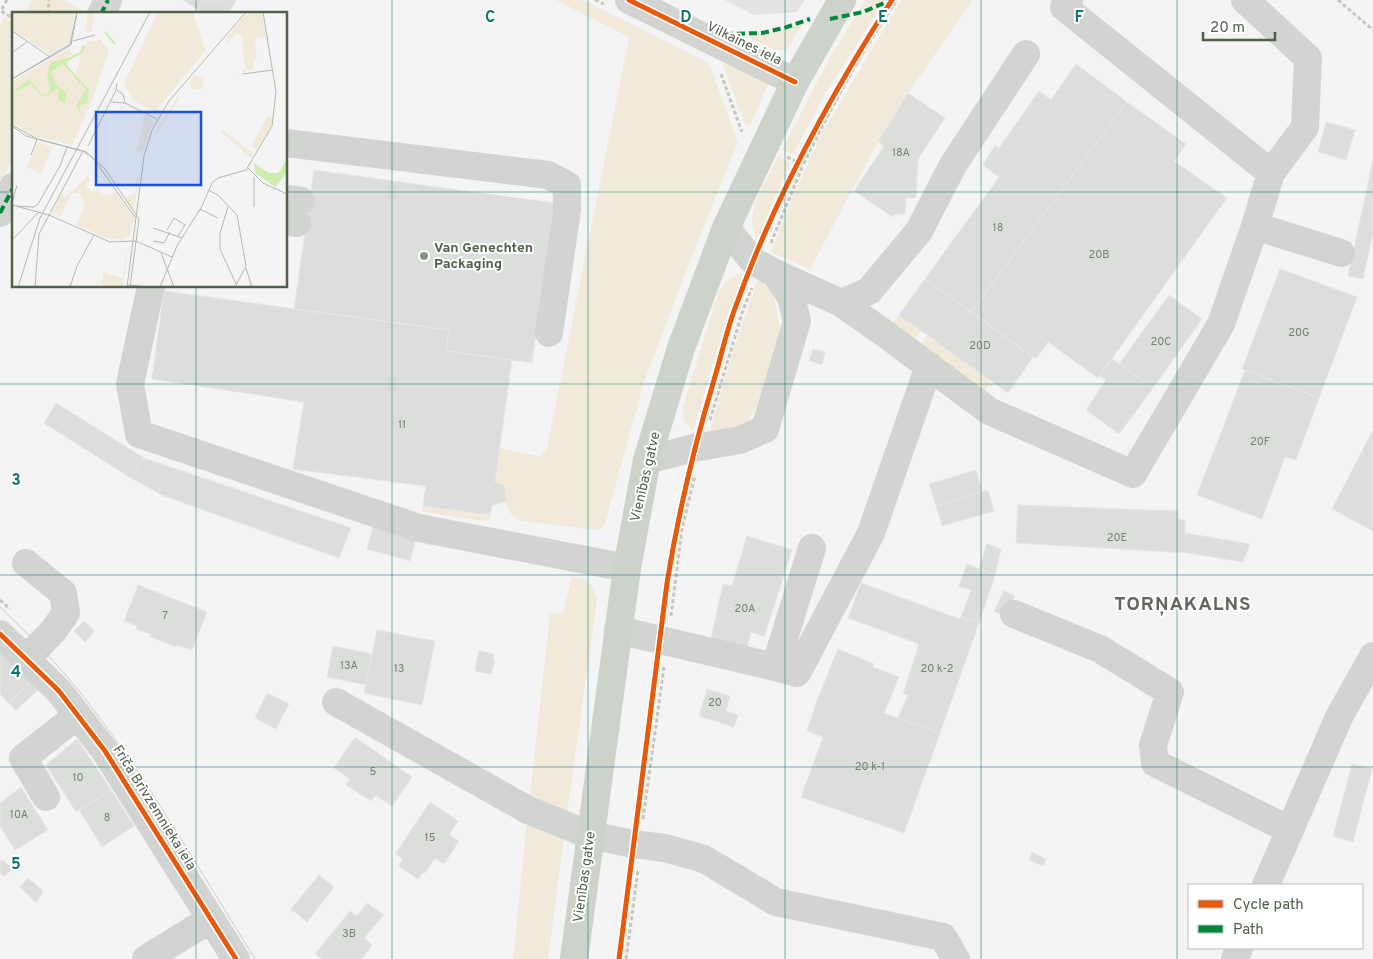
<svg xmlns="http://www.w3.org/2000/svg" width="1373" height="959" font-family="Overpass,sans-serif">
	<rect width="100%" height="100%" fill="#f4f4f4"/>
	<path fill="#e3e4e2" d="M725 0H805L797 12 754 15Z"/>
	<path fill="#f1eada" d="M32 0H64L84 11 83 14H25Z
		M556 0H583L709 63 738 142 691 259 644 382 606 520 603 528 595 530 523 521C505 515 506 502 504 485L495 482 500 448 540 457 547 448 629 37Z
		M866 0H885L825 94 793 154 782 150 829 59Z
		M901 0H973L908 93 878 142 810 269 771 252 793 196 821 135Z
		M4 17 14 22V156L0 185V25Z
		M803 23 787 49 784 51 771 48 745 36 778 32Z
		M723 64 759 72 769 83 750 126 744 123Z
		M778 156 790 163 757 239C755 234 752 227 752 221 751 205 771 171 778 156Z
		M743 273 728 315 693 431 684 421 683 407 716 300C720 286 728 277 743 273Z
		M759 276 773 291 780 328 757 406 747 423 709 434 732 355Z
		M899 315 922 331 914 342 892 325Z
		M927 335 990 380 989 383 993 386 992 387 989 385 984 392 920 346Z
		M423 506 492 516 489 520 483 521 422 512Z
		M572 577 586 579 593 587 597 601 567 814 529 803 550 614 563 613Z
		M527 819 564 838 548 959H513Z"/>
	<path fill="#dcdedb" stroke="#e5e7e5" d="M183 0H235L236 1 228 14H205Z
		M1076 64 1127 102 971 312 925 279 999 177 983 165 995 145 999 148 1039 91 1051 100Z
		M908 93 945 118 918 159 916 198H906L905 214H895L893 217 854 191 884 146 878 142Z
		M1127 102 1186 144 1174 161 1227 198 1098 378 1048 342 1036 359 971 312Z
		M1326 122 1355 130 1346 160 1318 152Z
		M1373 160V232L1363 279 1348 276Z
		M314 170 554 203 532 363 446 351 449 330 294 309Z
		M1280 269 1357 297 1319 398 1242 369Z
		M925 279 1033 357 1008 393 899 315Z
		M164 291 449 330 446 351 512 360 495 482 504 485 506 501 492 506 490 515 423 506 426 486 293 469 304 402 152 379Z
		M1169 295 1202 319 1153 388 1119 364Z
		M813 349 825 352 822 365 809 361Z
		M1112 359 1153 388 1119 434 1086 410 1106 380 1100 376Z
		M1245 370 1319 398 1296 460 1285 457 1262 519 1197 495Z
		M56 403 144 458 131 478 44 423Z
		M1373 430V531L1332 509Z
		M144 458 351 528 339 558 164 496 131 478Z
		M976 470 982 492 936 506 929 484Z
		M988 490 994 511 942 526 936 506Z
		M1018 505 1178 511 1179 519 1185 520V533L1250 544 1243 562 1188 553 1016 543Z
		M373 527 416 538 410 561 367 549Z
		M747 536 792 550 764 637 751 632 747 647 711 639 723 584 732 586Z
		M987 544 1001 549 995 575 979 568Z
		M967 564 995 575 979 623 961 617 971 590 959 586Z
		M861 583 960 619 961 617 979 623 940 733 898 718 908 695 903 694 919 644 848 618Z
		M138 585 207 612 192 650 177 645 176 647 149 636 150 634 136 629 137 626 124 621Z
		M1004 591 1015 596 1005 617 994 611Z
		M84 621 95 631 85 642 74 631Z
		M377 630 435 641 422 705 364 693Z
		M333 646 372 654 366 685 327 677Z
		M838 649 874 664 873 667 899 677 884 713 940 733 904 833 801 797 823 737 807 731 818 698Z
		M479 650 494 654 493 662H495L491 674 475 671Z
		M0 651 31 681 9 703 0 694Z
		M31 681 39 689 16 710 9 703Z
		M707 689 730 696 726 711 738 715 734 727 699 716Z
		M267 693 289 704 276 729 255 718Z
		M355 737 412 777 392 806 375 795 371 801 346 785 350 779 334 768Z
		M77 739 111 790 76 812 46 765Z
		M1352 764 1372 769 1353 842 1333 836Z
		M21 787 48 830 15 850 0 826V803Z
		M111 790 134 826 102 847 79 810Z
		M430 802 458 821 449 835 459 841 444 864 435 858 425 873 423 872 418 879 398 866 403 859 395 854Z
		M1032 852 1046 859 1043 866 1029 860Z
		M2 860 13 868 4 877 0 874V861Z
		M319 875 334 887 307 922 291 909Z
		M28 878 43 891 36 903 20 887Z
		M367 903 384 915 364 938 372 945 362 959H322L315 954 350 911 357 916Z"/>
	<g fill="none" stroke-linecap="round" stroke-linejoin="round">
		<path stroke="#c7c7be" stroke-width="3" stroke-dasharray="4 2.5" stroke-linecap="butt" d="M7 0 1 11 11 17
			M595 0 604 4
			M1338 0 1373 30
			M48 14 49 0
			M721 74 742 132
			M787 157 803 165C831 108 861 52 897 0
			M771 243 803 165
			M710 420 743 310 752 288
			M0 600 10 609
			M671 616 682 529 695 475
			M643 819 664 667
			M626 959 638 870"/>
		<path stroke="#d1d4d0" stroke-width="28" d="M629 0 795 82
			M1069 0 1064 7 1271 173
			M101 14 108 0
			M286 143 548 175 567 185V210L549 333
			M286 199 301 201
			M0 213 14 186
			M286 221 297 223
			M1255 226 1341 253
			M726 228 753 261 775 273 841 303 884 333 989 411 1133 474 1221 324 1255 226 1271 173 1305 127 1308 58 1245 0
			M151 286 130 384 139 434 419 528 627 568
			M841 303 869 291 919 231 953 165 1026 54
			M647 460 694 448 740 440 765 429 797 321 791 297 775 273
			M1014 614 1100 649 1170 692 1153 745 1155 763 1290 830
			M618 630 775 667 812 548
			M0 634 59 691 105 751 236 959
			M26 659 53 631 66 613 63 593 26 563
			M775 667 797 673 871 533 929 366
			M336 702 528 810 590 835 633 844 665 848 704 859 776 902 943 937 956 959
			M46 797 23 758 78 715
			M1266 885 1339 717 1373 656
			M146 959 211 919
			M1235 959 1239 948"/>
		<path stroke="#cdd2cb" stroke-width="28" d="M574 959 627 568 647 460 681 348 726 228 795 82 842 0"/>
		<path stroke="#caccc9" stroke-width="1" d="M0 607C32 638 63 669 90 705 151 785 202 874 255 959
			M0 624C68 684 118 759 166 836 192 877 218 918 243 959"/>
		<path stroke="#00873e" stroke-width="4" stroke-dasharray="8 4" stroke-linecap="butt" d="M101 14 108 0
			M830 19 863 12 889 1
			M725 34 762 33 784 28 810 19
			M0 213 14 186"/>
		<g stroke="#fff" stroke-width="8">
			<path id="cycleway" d="M629 0 795 82
				M0 634 59 691 105 751 236 959
				M619 959 667 583C678 514 694 447 714 380 721 357 726 333 734 311 773 201 829 97 892 0"/>
		</g>
		<use href="#cycleway" stroke="#e8590c" stroke-width="5"/>
	</g>
	<path fill="none" stroke="#0f766e" stroke-width="1" stroke-opacity="0.55" d="M196 0V14M392 0V959M588 0V959M785 0V959M981 0V959M1177 0V959M0 192H14M286 192H1373M196 286V959M0 384H1373M0 575H1373M0 767H1373"/>
	<circle fill="#899486" stroke="#fff" stroke-width="2" cx="424" cy="256" r="5"/>
	<g text-anchor="middle" dominant-baseline="central" stroke-width="4" stroke-linejoin="round" paint-order="stroke">
		<g font-size="11" fill="#748170">
			<text x="901" y="153">18A</text>
			<text x="998" y="228">18</text>
			<text x="1099" y="255">20B</text>
			<text x="1299" y="333">20G</text>
			<text x="1161" y="342">20C</text>
			<text x="980" y="346">20D</text>
			<text x="402" y="425">11</text>
			<text x="1260" y="442">20F</text>
			<text x="1117" y="538">20E</text>
			<text x="745" y="609">20A</text>
			<text x="165" y="616">7</text>
			<text x="349" y="666">13A</text>
			<text x="399" y="669">13</text>
			<text x="937" y="669">20 k-2</text>
			<text x="715" y="703">20</text>
			<text x="870" y="767">20 k-1</text>
			<text x="373" y="772">5</text>
			<text x="78" y="778">10</text>
			<text x="19" y="815">10A</text>
			<text x="107" y="818">8</text>
			<text x="430" y="838">15</text>
			<text x="349" y="934">3B</text>
		</g>
		<g font-size="14" fill="#50604b" stroke="#fff">
			<text transform="translate(744 44) rotate(26)">Vilkaines iela</text>
			<text transform="translate(646 477) rotate(-77)">Vienības gatve</text>
			<text transform="translate(154 808) rotate(58)">Friča Brīvzemnieka iela</text>
			<text transform="translate(585 877) rotate(-82)">Vienības gatve</text>
		</g>
		<g font-size="14" font-weight="bold" fill="#50604b" stroke="#fff" text-anchor="start">
			<text x="434" y="248">Van Genechten<tspan x="434" dy="16">Packaging</tspan></text>
		</g>
		<g font-size="19" font-weight="bold" letter-spacing="1" fill="#61675f" stroke="#fff">
			<text x="1183" y="605">TORŅAKALNS</text>
		</g>
	</g>
	<g transform="translate(12 12)">
		<rect width="275" height="275" fill="#f4f4f4"/>
		<path d="M0 0H63L58 30 38 42 0 18ZM76 0H83L79 20 73 19ZM146 0H181L193 39 143 100 122 89 112 71ZM235 0 233 5 238 0H250L256 37 253 25 243 27 245 47 242 48V58L234 59 223 66 233 57 230 24 225 21 216 30 213 28ZM89 28 97 38 80 89 60 133 22 124 0 111V70L57 36 61 42 49 49 66 66 63 62 75 29ZM178 71a7 7 0 1 1 14 0a7 7 0 1 1-14 0ZM166 84 168 85 146 121 143 120ZM114 93 138 105 141 111 130 141 122 137 126 134 132 103 114 94 109 98 106 95ZM256 104 261 106 259 114 254 124 245 138 250 129 244 137 239 134ZM211 118 241 141 239 146 208 119ZM25 130 40 135 29 162 15 155ZM125 163 127 164 122 199 113 186 123 181ZM75 164 79 168 74 174 81 181 83 177 95 184 105 179 122 206 118 224 109 228 95 226 64 213 73 193 67 181H60L48 205 43 204 47 202 44 200 42 203 39 202 49 182 54 185ZM116 234 111 274 90 275 91 260 110 266Z" fill="#f1eada"/>
		<path d="M62 44 54 52 77 78 75 91 67 94 69 102 64 94 74 78 51 52 39 60 45 74 54 80 53 91 46 88 47 76 32 85 28 83 19 72 0 81 17 67 29 82 35 83 38 77 35 65 38 51ZM275 147V161L263 175 243 161 242 151 257 161H266Z" fill="#cfedb1"/>
		<path fill="none" stroke="#cfedb1" stroke-width="2.5" d="M93 20 103 32M60 45 69 41 72 33"/>
		<path fill="none" stroke="#b2b9b0" stroke-width="1" d="M0 19 38 45M61 29 83 23M0 41 16 29M231 62 261 58M0 67 58 32 65 0M0 67 59 33 65 0M105 78 111 82 113 91M99 90 113 91 145 107M0 113 25 127 74 140 93 157 127 207 118 275M0 114 14 124 71 139 81 146 123 205M76 134 104 78 105 71M19 143 25 127M236 156 251 171 275 182M196 178 206 183 225 203 234 254 223 275M0 191 5 173M0 193 37 203 98 230 124 229 160 245M4 194 22 195 26 192 48 154 55 135M216 195 208 221V237L224 272M242 195V165M188 197 206 206M141 216 170 226M155 218 162 206 173 213 166 224M0 228 27 200M141 229 152 231 158 220M149 241 162 275M234 256 240 275M115 273 140 275M6 275 28 206 138 0M23 275 27 222 71 139M58 275 65 254 82 223M115 275 132 144 140 118 157 89 234 0M148 275 165 234 190 194 200 171 206 166 234 158 260 114 264 80 251 0"/>
		<path fill="#1d4ed8" fill-opacity="0.15" stroke="#1d4ed8" stroke-width="2.5" d="M84 100H189V173H84Z"/>
		<rect width="275" height="275" fill="none" stroke="#50604b" stroke-width="2.5"/>
	</g>
	<g font-size="16" text-anchor="middle" font-weight="bold" fill="#0f766e" stroke="#fff" stroke-width="4" stroke-linejoin="round" paint-order="stroke">
		<text x="490" y="22">C</text>
		<text x="686" y="22">D</text>
		<text x="883" y="22">E</text>
		<text x="1079" y="22">F</text>
		<text x="16" y="485">3</text>
		<text x="16" y="677">4</text>
		<text x="16" y="869">5</text>
	</g>
	<rect x="1188" y="884" width="175" height="65" fill="#ffffff" stroke="#b9bfb7"/>
	<rect x="1198" y="900" width="25" height="8" fill="#e8590c" stroke="#b9bfb7"/>
	<text x="1233" y="909" font-size="15" fill="#50604b">Cycle path</text>
	<rect x="1198" y="925" width="25" height="8" fill="#00873e" stroke="#b9bfb7"/>
	<text x="1233" y="934" font-size="15" fill="#50604b">Path</text>
	<path d="M1203 32v8h72v-8" fill="none" stroke="#50604b" stroke-width="2.5"/>
	<text x="1210" y="32" font-size="15" fill="#50604b" stroke="#ffffff" stroke-width="4" paint-order="stroke">20 m</text>
</svg>
